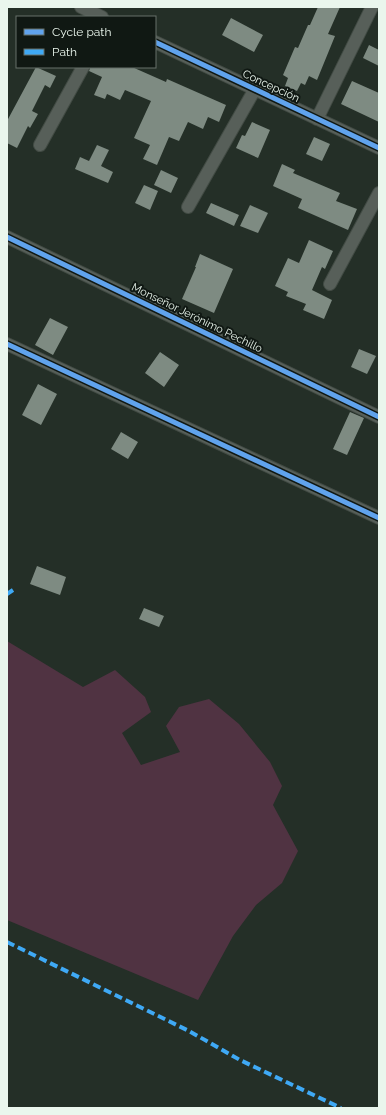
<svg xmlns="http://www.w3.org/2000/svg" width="386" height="1115" font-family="Raleway,sans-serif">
	<rect width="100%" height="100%" fill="#242f27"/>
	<path fill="#503342" d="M7 641 83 687 115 670 145 697 151 712 122 733 141 765 180 752 166 726 179 707 209 699 239 724 270 762 282 786 273 805 298 851 282 883 256 905 233 936 198 1000 7 920Z"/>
	<path fill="#7e8b82" d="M318 7H340L328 34 335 36 317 80 309 76 305 85 301 83 297 91 285 86 288 78 283 75 295 47 298 48 308 25H310Z
		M231 18 263 35 254 52 222 35Z
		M369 45 379 50V66L363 58Z
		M36 67 56 76 50 88 45 85 32 111 38 114 30 128 28 126 17 148 7 143V121Z
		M90 67H132L166 82 167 79 226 105 219 122 208 117 203 129 188 122 179 141 169 137 157 165 143 159 150 145 134 138 151 101 125 90 120 100 107 94 105 99 94 95 102 77 89 71Z
		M352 81 379 93V122L341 104Z
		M252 122 270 130 258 158 236 148 242 135 245 136Z
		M314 137 330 144 322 161 306 154Z
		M97 145 109 150 101 166 113 172 108 183 75 169 80 157 89 161Z
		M282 164 295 170 293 173 340 193 336 201 357 209 348 230 298 208 302 199 273 186Z
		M161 170 178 178 171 193 154 185Z
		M144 185 158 191 150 210 135 203Z
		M211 203 239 215 234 226 206 213Z
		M250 205 268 213 258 233 240 226Z
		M309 240 333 251 325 269 322 267 312 290 332 300 324 319 303 310 306 304 286 296 288 292 275 286 288 258 299 263Z
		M200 254 233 269 214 313 182 299 196 267H195Z
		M50 318 68 327 53 355 35 345Z
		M359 349 376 356 367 374 351 367Z
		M160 352 179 365 164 387 145 373Z
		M38 384 57 394 41 425 22 415Z
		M350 412 364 418 347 455 333 449Z
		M121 432 138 442 128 459 111 449Z
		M37 566 66 577 60 595 30 584Z
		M144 608 164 616 159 627 139 619Z"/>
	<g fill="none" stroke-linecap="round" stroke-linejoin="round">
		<g stroke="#424b44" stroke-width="14">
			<path id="minor" d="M81 7 102 17
				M155 42 379 148
				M317 119 372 7
				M40 145 83 67
				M188 207 255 89
				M7 237 379 417
				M330 284 379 193
				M7 344 379 518"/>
		</g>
		<use href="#minor" stroke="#575f59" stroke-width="12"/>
		<path stroke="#3fa9f5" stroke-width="4" stroke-dasharray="8 4" stroke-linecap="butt" d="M7 594 13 590
			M7 942 189 1031 240 1060 341 1108"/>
		<g stroke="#101813" stroke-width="8">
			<path id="cycleway" d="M155 42 379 148
				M7 237 379 417
				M7 344 379 518"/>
		</g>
		<use href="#cycleway" stroke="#60a3ed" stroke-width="5"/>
	</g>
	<g text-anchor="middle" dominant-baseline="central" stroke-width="4" stroke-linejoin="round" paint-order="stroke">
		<g font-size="11" fill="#eaf6ed" stroke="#101813">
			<text transform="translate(271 86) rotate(25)">Concepción</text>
			<text transform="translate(197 318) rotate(26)">Monseñor Jerónimo Pechillo</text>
		</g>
	</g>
	<rect width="386" height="1115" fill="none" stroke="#eaf6ed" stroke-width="16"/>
	<rect x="16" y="16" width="140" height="52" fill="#101813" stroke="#67716a"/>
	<rect x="24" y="29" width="20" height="6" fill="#60a3ed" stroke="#67716a"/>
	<text x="52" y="36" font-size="12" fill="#eaf6ed">Cycle path</text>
	<rect x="24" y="49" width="20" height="6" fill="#3fa9f5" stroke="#67716a"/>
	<text x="52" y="56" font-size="12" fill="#eaf6ed">Path</text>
</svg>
